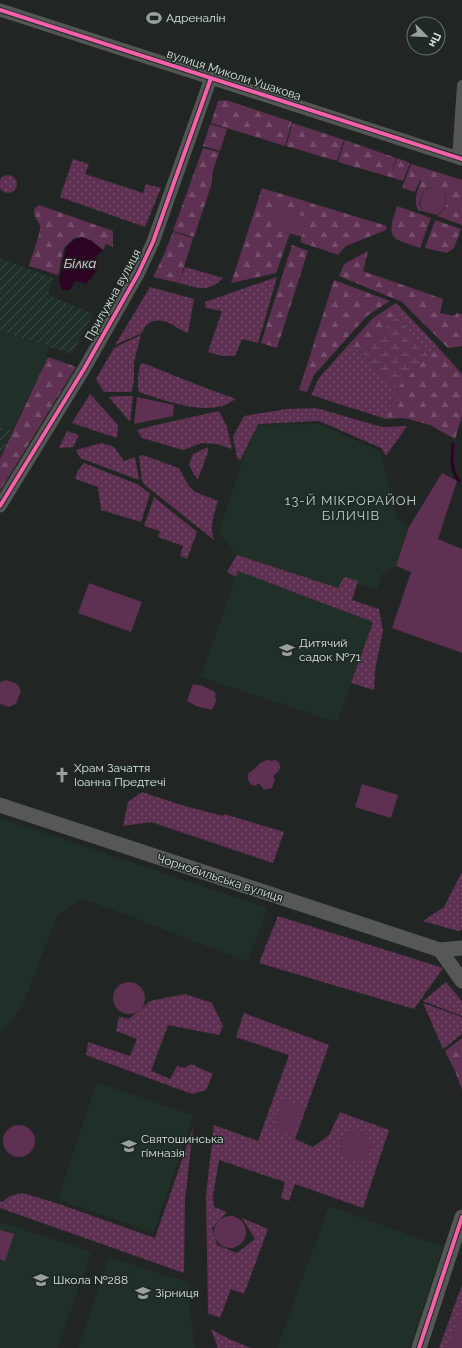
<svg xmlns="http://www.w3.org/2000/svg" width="462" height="1348" font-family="Raleway,sans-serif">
	<defs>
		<pattern id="industrial-furrows" width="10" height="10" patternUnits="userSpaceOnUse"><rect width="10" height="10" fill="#203028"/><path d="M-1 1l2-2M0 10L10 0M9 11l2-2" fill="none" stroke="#404e47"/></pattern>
		<pattern id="grass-dots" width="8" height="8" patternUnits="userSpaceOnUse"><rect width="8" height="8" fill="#5e3051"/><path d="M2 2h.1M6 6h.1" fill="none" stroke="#744e6a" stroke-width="1.8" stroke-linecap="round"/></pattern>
		<pattern id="forest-firs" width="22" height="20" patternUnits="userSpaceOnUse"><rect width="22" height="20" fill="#5e3051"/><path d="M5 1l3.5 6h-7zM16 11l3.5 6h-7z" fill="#744e6a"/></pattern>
		<pattern id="wetland-marsh" width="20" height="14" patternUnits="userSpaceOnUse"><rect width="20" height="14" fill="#5e3051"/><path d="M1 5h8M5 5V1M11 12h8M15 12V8" fill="none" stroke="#744e6a"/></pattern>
	</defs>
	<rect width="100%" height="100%" fill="#212624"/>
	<path fill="#203028" d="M0 331 49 347 45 363 12 431 0 427Z
		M319 424 380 451 397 518 409 527 396 566 381 575 377 590 357 584 358 581 338 588 237 555 219 531 244 457 257 425Z
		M238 571 373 622 337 722 201 677Z
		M0 818 267 908 248 962 82 898 57 916 22 1007 0 1034Z
		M97 1082 194 1116 153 1233 58 1199Z
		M329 1206 443 1247 410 1348H277Z
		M0 1222 91 1252 58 1348H0Z
		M109 1257 189 1283V1304L195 1348H78Z"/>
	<path fill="url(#industrial-furrows)" d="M0 258 53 278 48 295 93 314 72 354 0 331Z
		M0 427 12 431 0 457Z"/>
	<path fill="url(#grass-dots)" d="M73 159 89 164 85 174 143 193 146 184 161 188 145 227 60 197Z
		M-1 184a9 9 0 1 1 18 0a9 9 0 1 1-18 0Z
		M185 267 223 278C209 293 197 288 179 283Z
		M277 277 258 343 242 339 235 356H222L208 352 222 311 206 308 205 302Z
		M150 287 194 299 188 333C182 331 178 328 173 325 161 318 147 318 142 333L115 345Z
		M403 310 437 346 429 355 397 316Z
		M141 335 134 362V380L132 392H104L96 379 114 348Z
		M351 342 396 389 386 419 311 395 319 378Z
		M143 363C174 375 204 388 236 399 232 401 229 403 225 405 199 414 163 400 139 392 137 383 138 374 140 365Z
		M90 394 118 425 117 438 72 423Z
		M122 396H133L130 422 109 397Z
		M316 408 382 427 407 426 386 456 381 448 319 421 258 424 240 461 237 457 233 437 244 416 287 409Z
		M219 411 227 427 232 449 217 444 202 443 183 450 142 438 137 430 160 424Z
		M67 431 79 435 73 447 59 448Z
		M102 443 114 447 124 461 135 457 139 480 80 458 76 450Z
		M208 447V452L198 479 195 476 189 465 193 454Z
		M143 455 179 468 188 485 195 492 218 501C214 515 209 526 214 540L145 485 142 481 139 456Z
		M84 463 139 485 150 494 141 522 101 510 98 487 75 479 78 470Z
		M154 497 197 532 187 559 180 556 183 546 158 537 160 531 144 526Z
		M237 555 338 588 344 577 358 581 352 600 379 609 383 631 375 670 374 690 351 683 373 622 238 571 236 577 227 572Z
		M142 792 181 805 223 816 224 814 284 832 273 863 151 822 123 826 128 802Z
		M462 872V930L458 931 423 921 444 907Z
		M278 916 443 968 414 1009 259 963Z
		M446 982 462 1001V1016L423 1001Z
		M185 994 212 1003 223 1026 219 1035 168 1025 151 1071 170 1079 177 1066 185 1068 191 1064 213 1074 206 1090 192 1094 86 1055 88 1042 130 1056 137 1039 116 1031 119 1017 129 1019 150 1001Z
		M423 1003 462 1017V1034L443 1049Z
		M244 1013 329 1045 295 1139 313 1147 329 1135 340 1112 389 1130 363 1208 295 1184 289 1201 281 1198 285 1182 219 1160 213 1196 214 1207 227 1212 212 1228 217 1245 237 1253 255 1239 242 1218 268 1229 244 1294 231 1289 220 1318 208 1313 206 1195 214 1125 258 1141 289 1055 236 1037Z
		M193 1128 185 1200 184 1273 0 1208V1201L2 1202 10 1196 22 1193 56 1203 155 1238Z
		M462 1285V1348H439Z
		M211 1329 227 1338 251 1348H218Z"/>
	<path fill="url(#forest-firs)" d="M226 100 292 122 285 146 211 123 218 101Z
		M293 123 344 140 337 161 286 146Z
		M210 124 227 129 220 151 203 146Z
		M345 140 396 158 390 177 338 162Z
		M203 148 219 152 212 174V183L194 237 173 231Z
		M397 158 410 163 403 181 390 177Z
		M411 164 462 180V225L437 216C446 210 448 203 445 193L429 187 424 190 419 203 422 211H419C412 201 418 191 421 180H420L415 192 402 188Z
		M262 188 387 226 386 230 346 246 338 255 300 242 307 217 271 228 290 233 276 273 231 283Z
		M39 205 113 231V247L106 244 103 250 92 241 82 237 74 238 64 248 58 275 29 266C31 258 41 233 40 226 38 219 34 220 34 209Z
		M397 206 431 218 420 248C390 238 386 239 397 206Z
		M435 220 461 229 454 248 447 253 425 248Z
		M173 232 193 238 179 283 153 277 162 259Z
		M292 245 308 251 277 348 261 343Z
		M368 251 363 271 443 299 440 313 454 316 457 313 462 314V346L448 348 402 302 339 276 344 264Z
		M334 280 390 301 367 316 314 375 307 392 299 390Z
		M396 303 403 310 362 353 351 342 373 318Z
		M437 346 462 374V416L455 439 430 425 404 418 386 419 396 389Z
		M48 357 76 367 0 491V459Z
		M462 1038V1090L455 1071 445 1051Z"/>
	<path fill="url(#wetland-marsh)" d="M397 316 429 355 396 389 362 353Z"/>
	<path fill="#5e3051" d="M430 187 445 193C447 204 446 209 437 215L422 211 420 203 424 190Z
		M276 209 307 217 302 237 271 228Z
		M137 397 174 405 173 416 134 424Z
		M442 473 457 481 438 539 462 549V653L392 628 411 572 396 566 409 527Z
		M89 583 142 602 131 632 78 613Z
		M6 680 17 684 21 691 16 704 9 707 0 704V682Z
		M193 684 203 686 215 692 216 701 212 710 196 706 187 701Z
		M268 760 271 761 276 760C284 767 279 771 273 776L275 780 272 788 264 790 259 783 255 786 251 785C246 777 246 775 254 769 259 765 260 761 268 760Z
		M362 784 398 795 391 818 355 807Z
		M113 998a16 16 0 1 1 32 0a16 16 0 1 1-32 0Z
		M284 1099 304 1106 293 1136 273 1129Z
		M3 1141a16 16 0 1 1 32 0a16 16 0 1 1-32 0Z
		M340 1146a16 16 0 1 1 32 0a16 16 0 1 1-32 0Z
		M214 1232a16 16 0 1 1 32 0a16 16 0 1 1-32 0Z
		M0 1230 14 1234 5 1261 0 1259Z
		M462 1306V1348H447Z"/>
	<path fill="#2d0324" d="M82 237 92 241 103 251 96 256C100 268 94 276 86 284L81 282 75 281 70 290H62L59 281 66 248 74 240Z"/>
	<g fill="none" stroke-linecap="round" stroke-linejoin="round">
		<path stroke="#2d0324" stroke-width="3" d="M453 444C452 458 450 470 459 481"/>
		<path stroke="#545655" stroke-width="10" d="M457 158 462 85"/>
		<path stroke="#545655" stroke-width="13" d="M0 10 462 159
			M0 506 84 369 138 274 153 242 211 78"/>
		<path stroke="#565857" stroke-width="15" d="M0 805 440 950 462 948
			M440 950 462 981
			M419 1348 462 1217"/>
		<g stroke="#1e2924" stroke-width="6">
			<path id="cycleway" d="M0 10 462 159
				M0 506 84 369 138 274 153 242 211 78
				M419 1348 462 1217"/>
		</g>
		<use href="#cycleway" stroke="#f560ab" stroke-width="4"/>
	</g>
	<defs>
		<g id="stadium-bare" transform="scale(1.2)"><path d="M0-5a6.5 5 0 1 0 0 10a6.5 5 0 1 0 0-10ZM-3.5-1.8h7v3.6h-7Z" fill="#9aa09d" stroke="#1e2924" stroke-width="2.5" paint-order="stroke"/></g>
		<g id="school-bare" transform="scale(1.2)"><path d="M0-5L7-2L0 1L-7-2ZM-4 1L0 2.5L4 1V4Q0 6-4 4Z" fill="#9aa09d" stroke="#1e2924" stroke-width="2.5" paint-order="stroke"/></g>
		<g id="church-bare" transform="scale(1.2)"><path d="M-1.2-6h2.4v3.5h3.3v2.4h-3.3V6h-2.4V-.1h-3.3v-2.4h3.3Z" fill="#9aa09d" stroke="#1e2924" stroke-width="2.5" paint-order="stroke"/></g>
	</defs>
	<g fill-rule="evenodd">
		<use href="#stadium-bare" x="154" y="18"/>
		<use href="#school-bare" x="287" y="650"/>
		<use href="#church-bare" x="62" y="775"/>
		<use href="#school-bare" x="129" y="1146"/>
		<use href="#school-bare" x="41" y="1280"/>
		<use href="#school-bare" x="143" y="1293"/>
	</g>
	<g text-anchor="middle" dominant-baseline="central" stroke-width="3" stroke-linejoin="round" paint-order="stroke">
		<g font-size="12" fill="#dbe2de" stroke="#1e2924" text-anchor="start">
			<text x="166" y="18">Адреналін</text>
			<text x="299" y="643">Дитячий<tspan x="299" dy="14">садок №71</tspan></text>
			<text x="74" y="768">Храм Зачаття<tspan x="74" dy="14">Іоанна Предтечі</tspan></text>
			<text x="141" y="1139">Святошинська<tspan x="141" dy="14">гімназія</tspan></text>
			<text x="53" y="1280">Школа №288</text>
			<text x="155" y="1293">Зірниця</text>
		</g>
		<g font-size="12" fill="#dbe2de" stroke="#1e2924">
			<text transform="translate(234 75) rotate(18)">вулиця Миколи Ушакова</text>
			<text transform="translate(113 295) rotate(-61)">Прилужна вулиця</text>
			<text transform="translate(220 878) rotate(18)">Чорнобильська вулиця</text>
		</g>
		<g font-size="13" font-style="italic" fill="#f9d0ec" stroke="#1e2924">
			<text x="80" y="263">Білка</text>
		</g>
		<g font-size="13" letter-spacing="1" fill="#c3d1c9" stroke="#1e2924">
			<text x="351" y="500">13-Й МІКРОРАЙОН<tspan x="351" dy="15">БІЛИЧІВ</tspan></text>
		</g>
	</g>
	<g transform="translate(426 36) rotate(114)"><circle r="19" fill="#1e2924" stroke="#6a736e"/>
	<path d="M0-3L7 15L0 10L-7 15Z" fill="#9aa09d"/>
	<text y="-6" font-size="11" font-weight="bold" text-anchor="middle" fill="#dbe2de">Пн</text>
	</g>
</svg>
